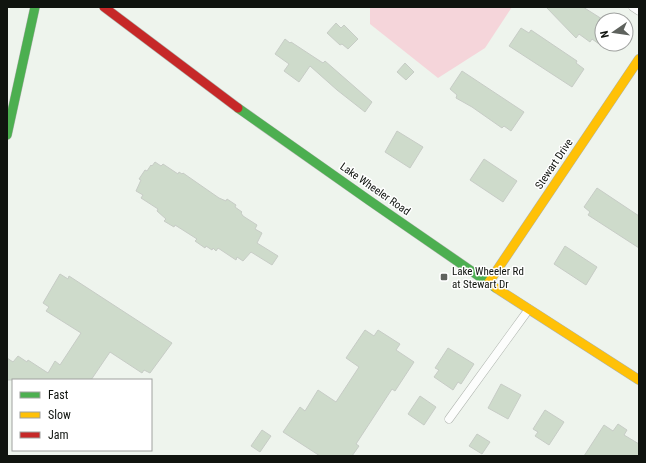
<svg xmlns="http://www.w3.org/2000/svg" width="646" height="463" font-family="'Roboto Condensed',sans-serif">
	<rect width="100%" height="100%" fill="#eef4ed"/>
	<path fill="#f5d5da" d="M370 7H512L485 48 438 78 370 24Z"/>
	<path fill="#cedbcb" stroke="#c7ccc6" d="M546 7H583L602 19V46L592 39 590 42 579 34 576 38Z
		M336 23 341 28 344 25 358 39 348 49 342 44 340 45 327 33Z
		M521 28 529 33 531 30 577 61 576 63 584 69 572 87 509 46Z
		M285 39 290 43 291 42 323 63 325 61 372 102 365 112 337 90 310 66 299 82 284 71 289 64 275 54Z
		M405 63 414 72 406 80 397 72Z
		M462 71 524 112 511 131 504 126 502 128 472 107 456 98 457 95 450 89Z
		M397 131 423 147 410 168 385 152Z
		M484 159 517 181 503 202 470 180Z
		M155 162 161 166 163 164 178 174 179 172 182 174 183 173 219 198 226 201 227 199 236 205 235 207 242 212 241 213 243 216 257 225 255 229 262 233 257 243 278 256 272 265 251 252 243 261 237 257 236 260 218 248 216 251 213 248 212 250 206 246 205 248 195 241 197 239 175 225 174 227 164 221 166 219 157 211 158 209 141 198 143 195 136 191 141 180 139 179 145 170 147 171 151 165 152 166Z
		M597 188 639 216V248L588 215 590 212 584 207Z
		M565 246 597 267 586 285 554 264Z
		M60 274 68 279 69 276 172 343 150 373 144 370 142 373 110 352 91 380H7V358L13 362 18 356 27 362 28 360 48 373 55 361 60 365 81 333 46 311 49 307 43 303Z
		M365 330 374 336 378 330 400 344 396 350 414 362 395 391 392 389 356 444 359 446 352 456H320L283 432 300 407 305 411 318 390 336 402 359 367 346 358Z
		M448 348 474 364 461 384 458 382 453 390 434 377 439 370 435 368Z
		M501 384 521 395 508 419 488 408Z
		M420 396 436 407 424 425 408 414Z
		M545 410 564 422 549 445 535 436 538 432 533 429Z
		M618 424 627 430 624 435 639 444V456H584L604 425 613 431Z
		M262 430 271 436 260 452 251 446Z
		M477 434 490 442 482 454 469 446Z"/>
	<g fill="none" stroke-linecap="round" stroke-linejoin="round">
		<g stroke="#aeb3ad" stroke-width="9">
			<path id="lane" d="M633 7 639 11
				M449 419 529 309"/>
		</g>
		<g stroke="#aeb3ad" stroke-width="10">
			<path id="fast" d="M238 108 370 201 496 288
				M7 135 35 7"/>
		</g>
		<g stroke="#aeb3ad" stroke-width="10">
			<path id="slow" d="M489 282 639 59
				M496 288 639 380"/>
		</g>
		<g stroke="#aeb3ad" stroke-width="10">
			<path id="jam" d="M104 7 238 108"/>
		</g>
		<use href="#lane" stroke="#fcfdfc" stroke-width="8"/>
		<use href="#fast" stroke="#4caf50" stroke-width="9"/>
		<use href="#slow" stroke="#ffc107" stroke-width="9"/>
		<use href="#jam" stroke="#c62828" stroke-width="9"/>
	</g>
	<rect fill="#5e625d" stroke="#fff" stroke-width="1.5" x="440" y="273" width="8" height="8" rx="2"/>
	<g text-anchor="middle" dominant-baseline="central" stroke-width="3" stroke-linejoin="round" paint-order="stroke">
		<g font-size="11" fill="#10140f" stroke="#fff">
			<text transform="translate(554 164) rotate(-56)">Stewart Drive</text>
			<text transform="translate(375 189) rotate(35)">Lake Wheeler Road</text>
		</g>
		<g font-size="11" fill="#10140f" stroke="#fff" text-anchor="start">
			<text x="452" y="271">Lake Wheeler Rd<tspan x="452" dy="13">at Stewart Dr</tspan></text>
		</g>
	</g>
	<rect width="646" height="463" fill="none" stroke="#10140f" stroke-width="16"/>
	<rect x="12" y="379" width="140" height="72" fill="#ffffff" stroke="#9fa19f"/>
	<rect x="20" y="392" width="20" height="6" fill="#4caf50" stroke="#9fa19f"/>
	<text x="48" y="399" font-size="12" fill="#10140f">Fast</text>
	<rect x="20" y="412" width="20" height="6" fill="#ffc107" stroke="#9fa19f"/>
	<text x="48" y="419" font-size="12" fill="#10140f">Slow</text>
	<rect x="20" y="432" width="20" height="6" fill="#c62828" stroke="#9fa19f"/>
	<text x="48" y="439" font-size="12" fill="#10140f">Jam</text>
	<g transform="translate(614 32) rotate(257)"><circle r="19" fill="#ffffff" stroke="#9fa19f"/>
	<path d="M0-3L7 15L0 10L-7 15Z" fill="#5e625d"/>
	<text y="-6" font-size="11" font-weight="bold" text-anchor="middle" fill="#10140f">N</text>
	</g>
</svg>
